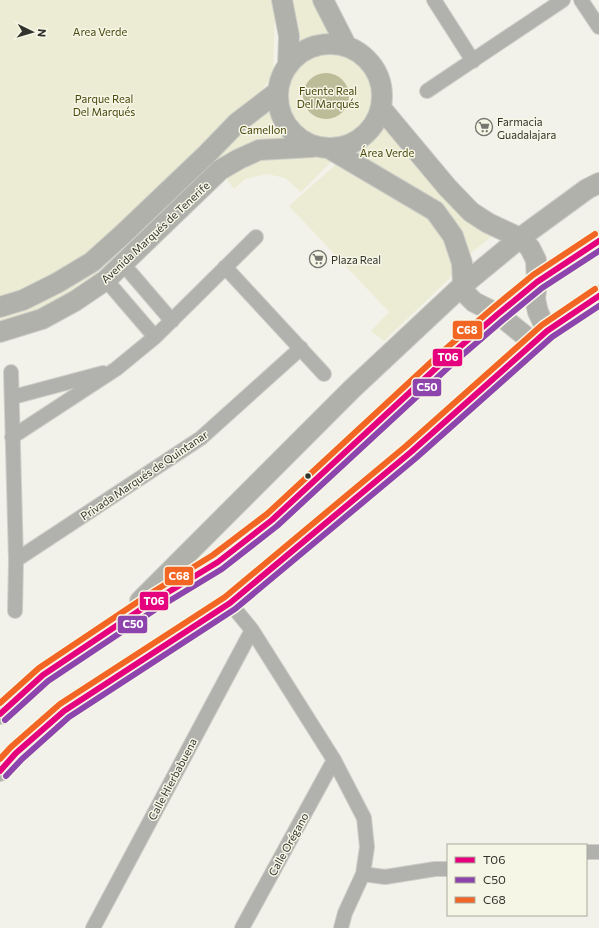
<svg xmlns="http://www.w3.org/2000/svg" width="599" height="928" font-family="Commissioner,sans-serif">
	<rect width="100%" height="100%" fill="#f2f2ea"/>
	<path fill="#ececd4" d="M0 0H272L275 8 273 76 236 122 91 260 0 302Z
		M288 0H316L333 34H321L296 42Z
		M282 96a46 46 0 1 1 92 0a46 46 0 1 1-92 0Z
		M274 98 276 116 292 136 306 144 260 147 104 277 0 329V309L58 286Z
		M384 116 492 236 465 258 458 236 347 152 370 139Z
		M313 148 337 156 301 192 285 178 267 174 245 179 234 189 221 172 239 160Z
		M342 159 435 212 454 263 450 278 384 341 371 331 389 312 289 206Z"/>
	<path fill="#bdbc98" d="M303 96a23 23 0 1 1 46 0a23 23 0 1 1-46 0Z"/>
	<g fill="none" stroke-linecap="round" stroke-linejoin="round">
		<g stroke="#cfcfc9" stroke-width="16">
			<path id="street" d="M434 0 473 61
				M581 0 599 27
				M427 91 563 0
				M123 264 172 321
				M225 267 324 374
				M106 280 155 337
				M11 372 16 560 15 611
				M13 397 103 373
				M12 437 116 369 155 337 256 237
				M16 560 201 438 301 348
				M230 603 252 630 334 760 364 818 367 847 363 874 345 913 341 928
				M586 852H599
				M363 874 385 877 435 869H448
				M93 928 252 630
				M242 928 334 760"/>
		</g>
		<g stroke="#cfcfc9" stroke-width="22">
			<path id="secondary" d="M282 0 289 36 288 66
				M323 0 346 45
				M278 96a52 52 0 1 1 104 0a52 52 0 1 1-104 0Z
				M381 108 447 187 471 212 488 223 520 238 530 248 536 260 537 282 535 299 538 312 547 331
				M330 149 435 211 453 236 462 263 463 285 467 295 474 302 498 314 534 343
				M0 307 23 300 57 283 92 262 122 235 207 154 237 123 276 93
				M0 332 42 319 75 301 106 280 220 170 239 159 259 150 313 147
				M140 601 353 388 463 285 520 238 587 189 599 183
				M0 714 43 675 152 602 218 562 272 520 447 358 498 314 537 282 599 241
				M0 771 16 753 64 711 230 603 411 452 547 331 599 296"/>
		</g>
		<use href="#street" stroke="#b1b1ae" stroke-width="14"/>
		<use href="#secondary" stroke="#b1b1ac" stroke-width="20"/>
		<g stroke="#f6f6e7" stroke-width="9">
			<path id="bus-1" d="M0 714 43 675 152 602 218 562 272 520 447 358 498 314 537 282 599 241
				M0 771 16 753 64 711 230 603 411 452 547 331 599 296"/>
		</g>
		<g stroke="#f6f6e7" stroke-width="9">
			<path id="bus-2" d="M5 720 48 681 156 609 222 569 277 526 452 364 503 320 542 288 599 251
				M6 776 22 759 69 717 235 609 416 458 552 337 599 306"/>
		</g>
		<g stroke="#f6f6e7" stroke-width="9">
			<path id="bus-3" d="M0 703 39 668 148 595 213 555 267 514 442 352 493 308 533 275 595 234
				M0 759 11 747 60 704 225 597 406 446 542 325 595 289"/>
		</g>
		<use href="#bus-1" stroke="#e5007d" stroke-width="6"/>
		<use href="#bus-2" stroke="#8e44ad" stroke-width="6"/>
		<use href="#bus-3" stroke="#f26522" stroke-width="6"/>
	</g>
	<defs>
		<g id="supermarket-ring" transform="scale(0.9)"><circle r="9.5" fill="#f6f6e7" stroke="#767670" stroke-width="1.5"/><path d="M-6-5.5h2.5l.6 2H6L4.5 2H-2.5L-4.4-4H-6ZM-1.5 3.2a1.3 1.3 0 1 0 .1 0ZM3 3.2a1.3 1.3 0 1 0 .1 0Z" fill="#767670"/></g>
	</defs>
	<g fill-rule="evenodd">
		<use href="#supermarket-ring" x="484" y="127"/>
		<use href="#supermarket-ring" x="318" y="259"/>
	</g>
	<circle fill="#33332e" stroke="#f6f6e7" stroke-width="1.5" cx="308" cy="476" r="3.5"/>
	<g text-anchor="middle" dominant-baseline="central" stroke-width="3" stroke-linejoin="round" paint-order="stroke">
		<g font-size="11" fill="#49470b" stroke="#f6f6e7">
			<text x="100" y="31">Area Verde</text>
			<text x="328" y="90">Fuente Real<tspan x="328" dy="13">Del Marqués</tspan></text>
			<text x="104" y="98">Parque Real<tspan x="104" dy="13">Del Marqués</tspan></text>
			<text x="263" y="129">Camellon</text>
			<text x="387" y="152">Área Verde</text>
		</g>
		<g font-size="11" fill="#33332e" stroke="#f6f6e7" text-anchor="start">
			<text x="497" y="121">Farmacia<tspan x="497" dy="13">Guadalajara</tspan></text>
			<text x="331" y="259">Plaza Real</text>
		</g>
		<g font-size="11" fill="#33332e" stroke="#f6f6e7">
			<text transform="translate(155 232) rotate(-43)">Avenida Marqués de Tenerife</text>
			<text transform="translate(144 475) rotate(-34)">Privada Marqués de Quintanar</text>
			<text transform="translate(172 779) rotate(-62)">Calle Hierbabuena</text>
			<text transform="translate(288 844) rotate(-61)">Calle Orégano</text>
		</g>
	</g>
	<g stroke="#f6f6e7" stroke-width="1.5">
		<rect x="452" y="320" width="31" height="20" rx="4" fill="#f26522"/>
		<rect x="432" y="348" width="31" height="19" rx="4" fill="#e5007d"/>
		<rect x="412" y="378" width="30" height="19" rx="4" fill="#8e44ad"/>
		<rect x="164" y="566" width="30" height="20" rx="4" fill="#f26522"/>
		<rect x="139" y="591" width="30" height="20" rx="4" fill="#e5007d"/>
		<rect x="117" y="615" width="31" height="19" rx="4" fill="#8e44ad"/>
	</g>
	<g font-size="11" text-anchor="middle" font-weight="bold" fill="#fff">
		<text x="467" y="334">C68</text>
		<text x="448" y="361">T06</text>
		<text x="427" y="391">C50</text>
		<text x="179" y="580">C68</text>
		<text x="154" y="605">T06</text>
		<text x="133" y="628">C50</text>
	</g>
	<rect x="447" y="844" width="140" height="72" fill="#f6f6e7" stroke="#a8a89d"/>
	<rect x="455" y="857" width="20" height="6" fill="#e5007d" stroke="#a8a89d"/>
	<text x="483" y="864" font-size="12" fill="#33332e">T06</text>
	<rect x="455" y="877" width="20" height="6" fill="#8e44ad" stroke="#a8a89d"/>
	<text x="483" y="884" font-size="12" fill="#33332e">C50</text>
	<rect x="455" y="897" width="20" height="6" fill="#f26522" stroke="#a8a89d"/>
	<text x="483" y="904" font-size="12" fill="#33332e">C68</text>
	<g transform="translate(32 32) rotate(95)" stroke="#f6f6e7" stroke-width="3" paint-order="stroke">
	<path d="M0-3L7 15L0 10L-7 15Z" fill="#33332e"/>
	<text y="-6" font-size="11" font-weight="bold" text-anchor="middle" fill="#33332e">N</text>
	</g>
</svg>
